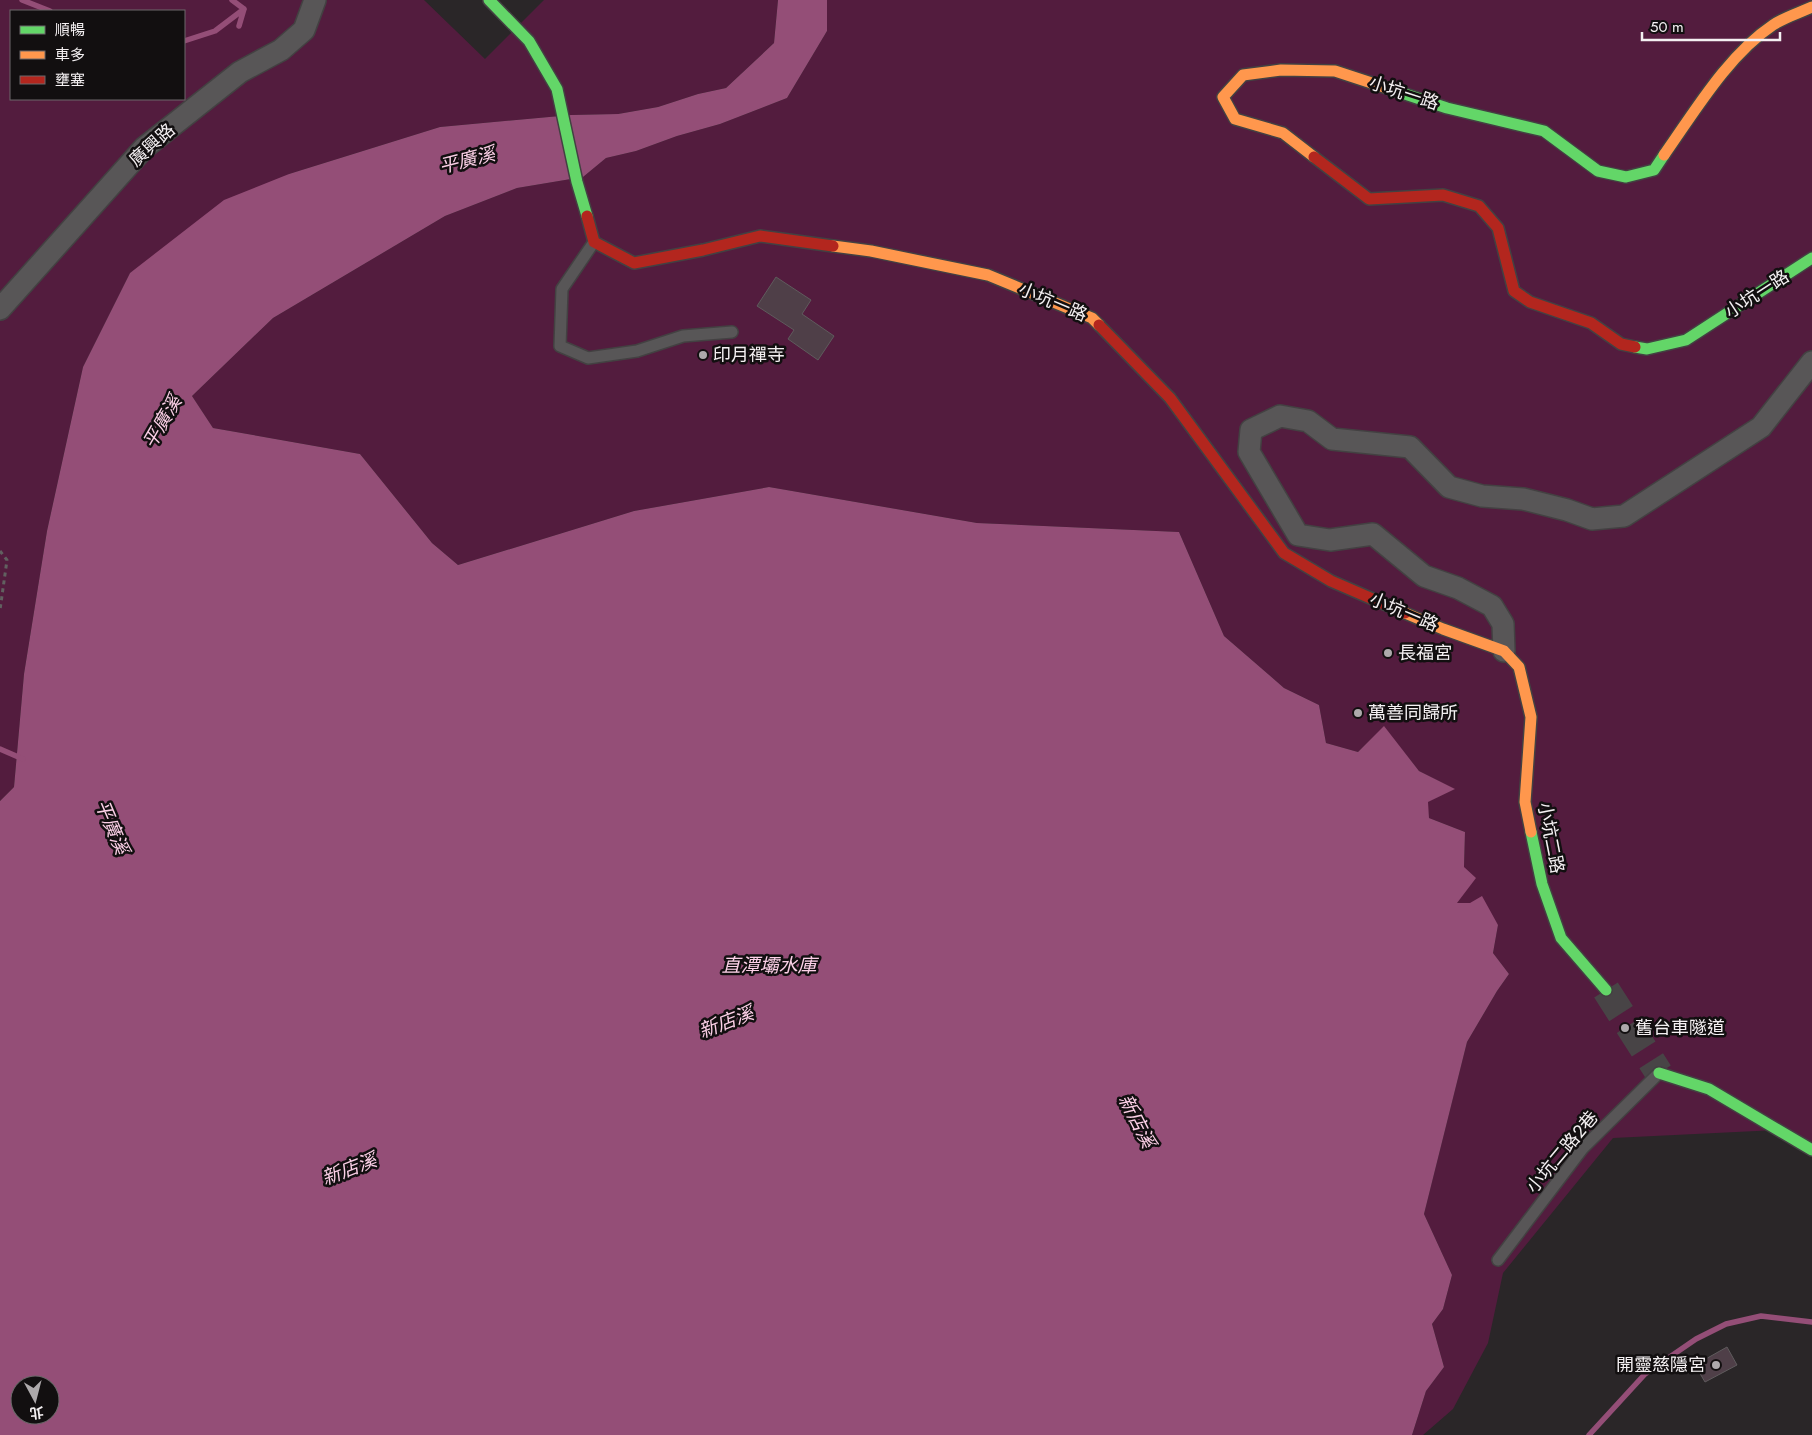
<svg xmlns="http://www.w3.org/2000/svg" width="1812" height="1435" font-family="Jost,'Noto Sans TC',sans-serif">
	<rect width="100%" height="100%" fill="#2a2628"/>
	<path fill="#531c3e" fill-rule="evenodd" d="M0 0H424L485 59 544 0H778L774 43 726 88 698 94 658 107 618 114 571 115 440 127 289 174 130 273 83 367 47 531 24 674 14 787 0 801ZM11 11H184V99H11Z
		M827 0H1812V1152L1777 1130 1613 1138 1503 1273 1488 1343 1453 1409 1423 1435H1412L1426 1391 1444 1367 1432 1324 1443 1309 1452 1275 1424 1214 1467 1042 1497 991 1509 974 1493 953 1498 925 1470 903H1457L1464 867 1465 832 1429 818 1427 802 1454 789 1419 771 1384 727 1358 752 1326 743 1319 705 1284 688 1224 636 1179 532 977 523 769 487 634 511 458 565 432 543 360 454 213 428 192 396 273 318 445 216 517 188 583 177 606 158 636 151 677 136 720 124 787 98 827 31Z"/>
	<path fill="#944e77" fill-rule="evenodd" d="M778 0H827V31L787 98 720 124 677 136 636 151 606 158 583 177 517 188 445 216 273 318 192 396 213 428 360 454 432 543 458 565 634 511 769 487 977 523 1179 532 1224 636 1284 688 1319 705 1326 743 1358 752 1384 726 1419 771 1455 789 1428 802 1429 818 1465 832 1464 867 1476 878 1457 903H1470L1482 896 1498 925 1493 953 1509 974 1497 991 1467 1042 1424 1214 1452 1275 1443 1309 1432 1324 1444 1367 1426 1391 1412 1435H0V801L14 787 24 674 47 531 83 367 130 273 224 200 289 174 440 127 571 115 618 114 658 107 698 94 726 88 774 43ZM20 1385H50V1415H20Z"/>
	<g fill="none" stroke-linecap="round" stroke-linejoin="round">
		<path stroke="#944e77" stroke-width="5.5" d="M22 0 50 11
			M232 0 244 9 239 26
			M184 41 215 31 244 9
			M0 749 23 759
			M1589 1435 1645 1374 1696 1339 1726 1324 1761 1316 1812 1322"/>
	</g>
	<path fill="#4f3f48" stroke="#5f5b5d" d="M776 277 811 300 802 314 834 336 818 360 788 339 794 330 757 306Z
		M1727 1347 1737 1365 1705 1382 1695 1365Z"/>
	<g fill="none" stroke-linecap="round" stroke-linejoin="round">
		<path stroke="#484446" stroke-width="28" stroke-dasharray="28 14" stroke-linecap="butt" d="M1606 990 1659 1073"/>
		<g stroke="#434142" stroke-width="14">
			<path id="lane" d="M594 242 562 289 560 346 588 358 637 351 683 336 732 332
				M1498 1260 1583 1148 1659 1073"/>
		</g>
		<g stroke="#434142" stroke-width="24">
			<path id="street" d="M0 309 144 148 240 72 281 50 304 30 315 0
				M1504 651 1503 624 1492 606 1458 588 1424 576 1373 534 1330 540 1298 535 1249 452 1251 430 1280 416 1308 421 1332 439 1410 447 1449 487 1482 496 1523 499 1567 510 1592 519 1624 516 1761 427 1812 362"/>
		</g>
		<g stroke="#434142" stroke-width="14">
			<path id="fast" d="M489 0 529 41 557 89 577 182 587 216
				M1396 91 1447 108 1544 131 1598 171 1626 177 1654 170 1664 155
				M1635 347 1647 349 1686 340 1812 258
				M1531 832 1542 884 1561 938 1606 990
				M1659 1073 1709 1089 1812 1150"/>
		</g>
		<g stroke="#434142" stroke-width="14">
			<path id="slow" d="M1664 155C1695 111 1728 55 1773 25 1785 17 1799 13 1812 7
				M1314 157 1283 133 1235 119 1223 97 1243 75 1281 70 1335 71 1396 91
				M833 246 871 251 988 275 1092 318 1099 325
				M1405 613 1443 629 1504 651 1519 667 1531 717 1525 802 1531 832"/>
		</g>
		<g stroke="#434142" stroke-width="14">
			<path id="jam" d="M1314 157 1369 199 1443 195 1479 206 1498 228 1514 291 1530 302 1591 323 1621 344 1635 347
				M587 216 594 242 634 263 703 250 760 236 833 246
				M1099 325 1170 398 1284 553 1331 581 1405 613"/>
		</g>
		<path stroke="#616060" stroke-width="3" stroke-dasharray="4 4" stroke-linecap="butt" d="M0 551 7 560 0 610"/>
		<use href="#lane" stroke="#585657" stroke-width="11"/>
		<use href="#street" stroke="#585657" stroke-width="21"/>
		<use href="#fast" stroke="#63d668" stroke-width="11"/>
		<use href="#slow" stroke="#ff974d" stroke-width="11"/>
		<use href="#jam" stroke="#b3261e" stroke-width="11"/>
	</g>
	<g fill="#ada9ab" stroke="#120f10" stroke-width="2">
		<circle cx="703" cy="355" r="5"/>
		<circle cx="1388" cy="653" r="5"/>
		<circle cx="1358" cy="713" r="5"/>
		<circle cx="1625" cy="1028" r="5"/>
		<circle cx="1716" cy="1365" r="5"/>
	</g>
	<g text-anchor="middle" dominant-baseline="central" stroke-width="5" stroke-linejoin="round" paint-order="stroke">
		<g font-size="18" fill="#f4f0f2" stroke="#120f10">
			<text transform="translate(1404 93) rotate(18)">小坑一路</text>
			<text transform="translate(152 145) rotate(-42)">廣興路</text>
			<text transform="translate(1757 294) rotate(-33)">小坑一路</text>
			<text transform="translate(1053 302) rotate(23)">小坑一路</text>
			<text transform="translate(1404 612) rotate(23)">小坑一路</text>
			<text transform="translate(1551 838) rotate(79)">小坑二路</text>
			<text transform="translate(1562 1152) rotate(-50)">小坑二路2巷</text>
		</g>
		<g font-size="18" fill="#f4f0f2" stroke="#120f10" text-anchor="start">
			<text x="713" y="355">印月禪寺</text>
			<text x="1398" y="653">長福宮</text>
			<text x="1368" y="713">萬善同歸所</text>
			<text x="1635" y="1028">舊台車隧道</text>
			<text x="1706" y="1365" text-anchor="end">開靈慈隱宮</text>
		</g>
		<g font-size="19" font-style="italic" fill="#fcd0e7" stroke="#120f10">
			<text transform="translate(467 160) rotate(-14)">平廣溪</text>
			<text transform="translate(162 422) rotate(-60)">平廣溪</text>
			<text transform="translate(112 827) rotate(67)">平廣溪</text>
			<text x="769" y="965">直潭壩水庫</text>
			<text transform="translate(726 1022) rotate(-21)">新店溪</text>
			<text transform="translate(1137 1121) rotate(63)">新店溪</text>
			<text transform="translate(349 1169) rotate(-21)">新店溪</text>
		</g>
	</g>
	<rect x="10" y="10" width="175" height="90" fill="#120f10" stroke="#6c696a"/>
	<rect x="20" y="26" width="25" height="8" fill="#63d668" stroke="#6c696a"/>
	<text x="55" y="35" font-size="15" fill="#f4f0f2">順暢</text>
	<rect x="20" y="51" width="25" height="8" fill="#ff974d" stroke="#6c696a"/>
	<text x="55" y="60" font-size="15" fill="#f4f0f2">車多</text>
	<rect x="20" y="76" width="25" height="8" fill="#b3261e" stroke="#6c696a"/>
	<text x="55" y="85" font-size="15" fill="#f4f0f2">壅塞</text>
	<g transform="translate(35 1400) rotate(173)"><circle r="24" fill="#120f10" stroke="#6c696a"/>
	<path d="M0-4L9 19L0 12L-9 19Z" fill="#ada9ab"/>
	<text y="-8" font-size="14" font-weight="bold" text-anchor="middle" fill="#f4f0f2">北</text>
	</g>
	<path d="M1642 32v8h138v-8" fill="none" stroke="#f4f0f2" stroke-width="2.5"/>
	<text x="1650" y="32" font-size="15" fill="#f4f0f2" stroke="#120f10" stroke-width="4" paint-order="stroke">50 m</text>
</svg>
